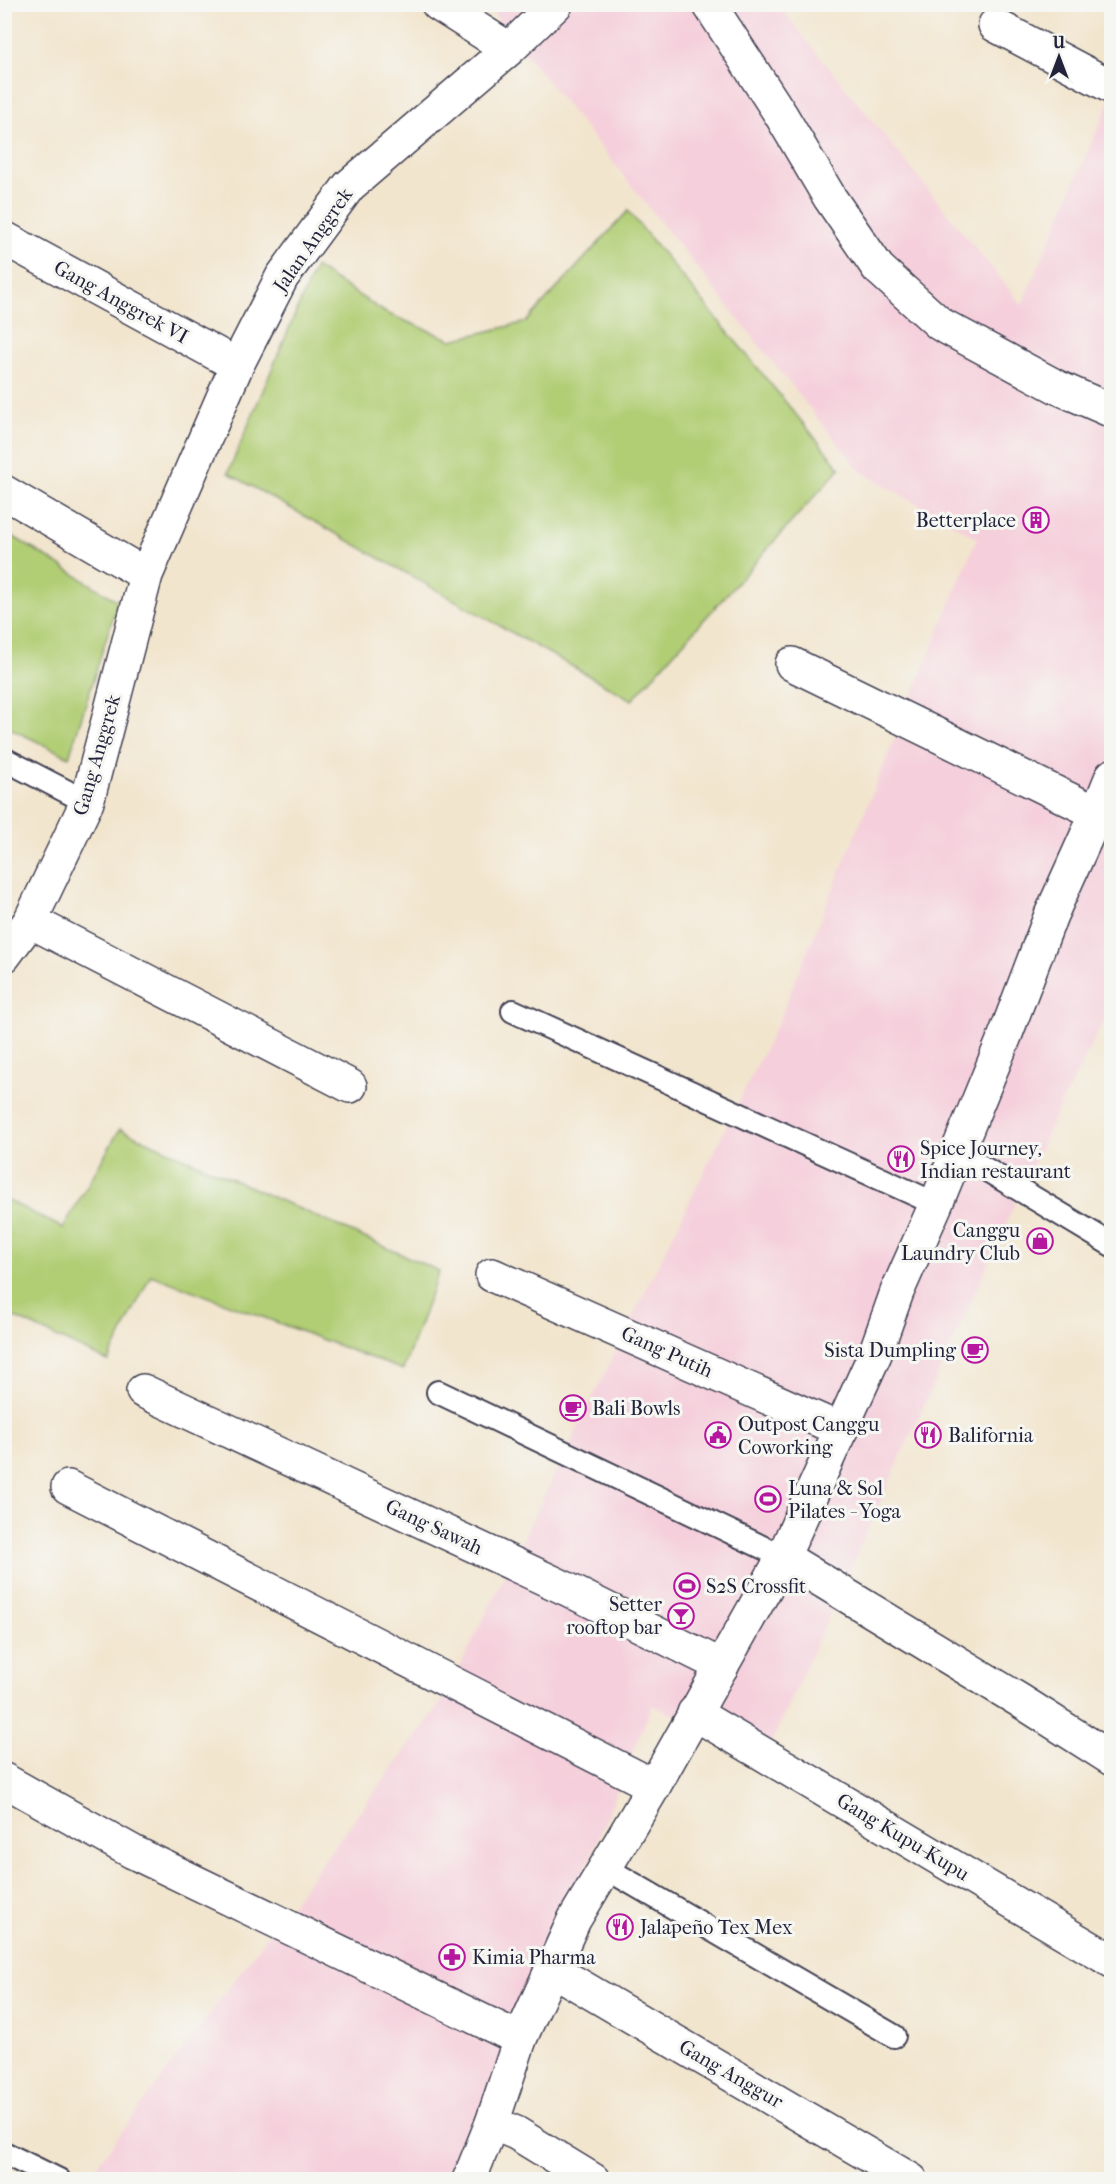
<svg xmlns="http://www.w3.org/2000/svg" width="1116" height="2184" font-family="'IM FELL French Canon',serif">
	<rect width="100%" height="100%" fill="#f6f6f2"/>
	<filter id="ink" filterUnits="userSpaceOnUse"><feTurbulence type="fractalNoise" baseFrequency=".0167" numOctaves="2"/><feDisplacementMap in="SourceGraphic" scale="12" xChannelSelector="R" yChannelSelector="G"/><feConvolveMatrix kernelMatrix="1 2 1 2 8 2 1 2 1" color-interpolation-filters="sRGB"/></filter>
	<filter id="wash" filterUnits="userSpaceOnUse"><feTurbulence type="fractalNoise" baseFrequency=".008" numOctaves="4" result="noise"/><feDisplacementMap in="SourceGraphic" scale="24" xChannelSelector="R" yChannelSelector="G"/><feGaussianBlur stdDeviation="1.35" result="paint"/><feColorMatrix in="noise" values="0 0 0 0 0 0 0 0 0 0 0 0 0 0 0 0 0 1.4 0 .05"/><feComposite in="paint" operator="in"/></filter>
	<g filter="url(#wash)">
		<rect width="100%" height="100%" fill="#f2e5ce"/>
		<path fill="#f5cfdb" d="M499 4 778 5 1022 305 1111 98V1007L1052 1122 764 1759 652 1705 460 2179 86 2180 444 1699 780 1018 977 538 860 471 493 13Z"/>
		<path fill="#b1ce75" stroke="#6a7858" stroke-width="1.5" d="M628 211 840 468 632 700 228 473 315 267 386 313 452 340 526 322Z
			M4 531 118 601 69 757 5 726Z
			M120 1129 439 1271 403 1370 151 1275 108 1361 5 1313V1199L63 1228Z"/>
	</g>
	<g filter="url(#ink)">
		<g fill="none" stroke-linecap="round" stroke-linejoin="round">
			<g stroke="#413f51" stroke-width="26">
				<path id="service" d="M4 759 87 802
					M513 1011 936 1204
					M957 1152 1112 1245
					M438 1392 783 1557
					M604 1867 894 2036
					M4 2153 59 2180"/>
			</g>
			<g stroke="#413f51" stroke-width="36">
				<path id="minor" d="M438 4 509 49
					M709 4 781 115 830 198 878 268 940 324 1057 387 1112 411
					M995 25 1112 87
					M4 238 237 365
					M4 492 146 575
					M792 664 1097 813
					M30 921 350 1086
					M4 956 30 921 87 802 146 575 237 365 282 277 349 186 509 49 556 4
					M492 1275 841 1430
					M143 1391 567 1589 722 1666
					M68 1487 654 1786
					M783 1557 1019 1700 1112 1759
					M694 1713 1112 1961
					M4 1780 133 1852 520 2039
					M551 1969 911 2180
					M492 2123 516 2133 593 2180"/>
			</g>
			<g stroke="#413f51" stroke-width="36">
				<path id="tertiary" d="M469 2180 492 2123 520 2039 574 1920 654 1786 783 1557 875 1354 897 1292 936 1204 1005 1036 1051 915 1097 813 1112 776"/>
			</g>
			<use href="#service" stroke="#fff" stroke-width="22"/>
			<use href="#minor" stroke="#fff" stroke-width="33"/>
			<use href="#tertiary" stroke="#fff" stroke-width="33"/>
		</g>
	</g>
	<defs>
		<g id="building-ring" transform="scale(1.35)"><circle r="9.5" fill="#f6f6f2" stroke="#b5179e" stroke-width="1.5"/><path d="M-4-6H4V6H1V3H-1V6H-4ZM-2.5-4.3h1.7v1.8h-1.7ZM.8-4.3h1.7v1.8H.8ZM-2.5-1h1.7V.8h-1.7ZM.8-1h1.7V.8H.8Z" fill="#b5179e"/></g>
		<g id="restaurant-ring" transform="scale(1.35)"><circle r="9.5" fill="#f6f6f2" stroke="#b5179e" stroke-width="1.5"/><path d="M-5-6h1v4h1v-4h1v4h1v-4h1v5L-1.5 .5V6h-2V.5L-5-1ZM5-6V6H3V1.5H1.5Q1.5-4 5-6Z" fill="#b5179e"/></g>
		<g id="shop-ring" transform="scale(1.35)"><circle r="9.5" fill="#f6f6f2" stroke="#b5179e" stroke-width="1.5"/><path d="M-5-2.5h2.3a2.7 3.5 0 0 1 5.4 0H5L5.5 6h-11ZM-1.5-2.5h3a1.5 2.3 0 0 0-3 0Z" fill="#b5179e"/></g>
		<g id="cafe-ring" transform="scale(1.35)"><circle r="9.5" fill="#f6f6f2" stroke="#b5179e" stroke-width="1.5"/><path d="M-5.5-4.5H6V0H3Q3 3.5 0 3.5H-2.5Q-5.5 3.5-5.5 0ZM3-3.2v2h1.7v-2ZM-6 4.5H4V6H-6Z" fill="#b5179e"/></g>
		<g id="civic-ring" transform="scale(1.35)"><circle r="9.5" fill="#f6f6f2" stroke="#b5179e" stroke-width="1.5"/><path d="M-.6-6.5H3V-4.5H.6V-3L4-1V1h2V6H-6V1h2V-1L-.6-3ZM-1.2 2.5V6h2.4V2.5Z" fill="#b5179e"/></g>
		<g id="stadium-ring" transform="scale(1.35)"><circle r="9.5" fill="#f6f6f2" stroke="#b5179e" stroke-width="1.5"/><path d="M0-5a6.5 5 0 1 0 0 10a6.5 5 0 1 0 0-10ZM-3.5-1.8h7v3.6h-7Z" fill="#b5179e"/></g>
		<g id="bar-ring" transform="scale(1.35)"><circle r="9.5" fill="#f6f6f2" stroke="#b5179e" stroke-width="1.5"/><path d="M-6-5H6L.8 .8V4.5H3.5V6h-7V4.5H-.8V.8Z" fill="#b5179e"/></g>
		<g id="pharmacy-ring" transform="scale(1.35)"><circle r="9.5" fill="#f6f6f2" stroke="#b5179e" stroke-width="1.5"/><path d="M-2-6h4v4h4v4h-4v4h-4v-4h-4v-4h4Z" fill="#b5179e"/></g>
	</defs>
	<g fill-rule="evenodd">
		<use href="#building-ring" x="1036" y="520"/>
		<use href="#restaurant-ring" x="901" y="1159"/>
		<use href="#shop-ring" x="1040" y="1241"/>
		<use href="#cafe-ring" x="975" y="1350"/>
		<use href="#cafe-ring" x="573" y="1408"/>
		<use href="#civic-ring" x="718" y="1435"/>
		<use href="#restaurant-ring" x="928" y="1435"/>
		<use href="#stadium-ring" x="768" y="1499"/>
		<use href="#stadium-ring" x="687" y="1586"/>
		<use href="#bar-ring" x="681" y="1616"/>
		<use href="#restaurant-ring" x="620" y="1927"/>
		<use href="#pharmacy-ring" x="452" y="1957"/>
	</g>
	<g text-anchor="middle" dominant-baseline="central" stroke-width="6" stroke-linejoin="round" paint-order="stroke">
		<g font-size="20" fill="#22223b" stroke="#f6f6f2">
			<text transform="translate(313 240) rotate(-55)">Jalan Anggrek</text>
			<text transform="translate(121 302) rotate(29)">Gang Anggrek VI</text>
			<text transform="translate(97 755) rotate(-74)">Gang Anggrek</text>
			<text transform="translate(667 1352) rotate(24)">Gang Putih</text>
			<text transform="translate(434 1527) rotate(25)">Gang Sawah</text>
			<text transform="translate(903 1837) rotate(31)">Gang Kupu-Kupu</text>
			<text transform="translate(731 2074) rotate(30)">Gang Anggur</text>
		</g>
		<g font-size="20" fill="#22223b" stroke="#f6f6f2" text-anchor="start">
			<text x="1016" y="520" text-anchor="end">Betterplace</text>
			<text x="920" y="1148">Spice Journey,<tspan x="920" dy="23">Indian restaurant</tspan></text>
			<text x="1020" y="1230" text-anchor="end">Canggu<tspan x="1020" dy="23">Laundry Club</tspan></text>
			<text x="956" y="1350" text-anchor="end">Sista Dumpling</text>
			<text x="592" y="1408">Bali Bowls</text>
			<text x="738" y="1424">Outpost Canggu<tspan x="738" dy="23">Coworking</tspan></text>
			<text x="948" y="1435">Balifornia</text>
			<text x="788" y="1488">Luna &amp; Sol<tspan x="788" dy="23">Pilates - Yoga</tspan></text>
			<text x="706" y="1586">S2S Crossfit</text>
			<text x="662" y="1604" text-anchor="end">Setter<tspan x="662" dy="23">rooftop bar</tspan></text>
			<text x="640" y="1927">Jalapeño Tex Mex</text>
			<text x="472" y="1957">Kimia Pharma</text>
		</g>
	</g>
	<rect width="1116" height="2184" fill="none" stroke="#f6f6f2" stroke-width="24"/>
	<g transform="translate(1059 57)" stroke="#f6f6f2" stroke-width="4.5" paint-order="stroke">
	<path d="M0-4.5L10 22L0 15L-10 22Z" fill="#22223b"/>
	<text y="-9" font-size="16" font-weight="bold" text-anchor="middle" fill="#22223b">U</text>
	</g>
</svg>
